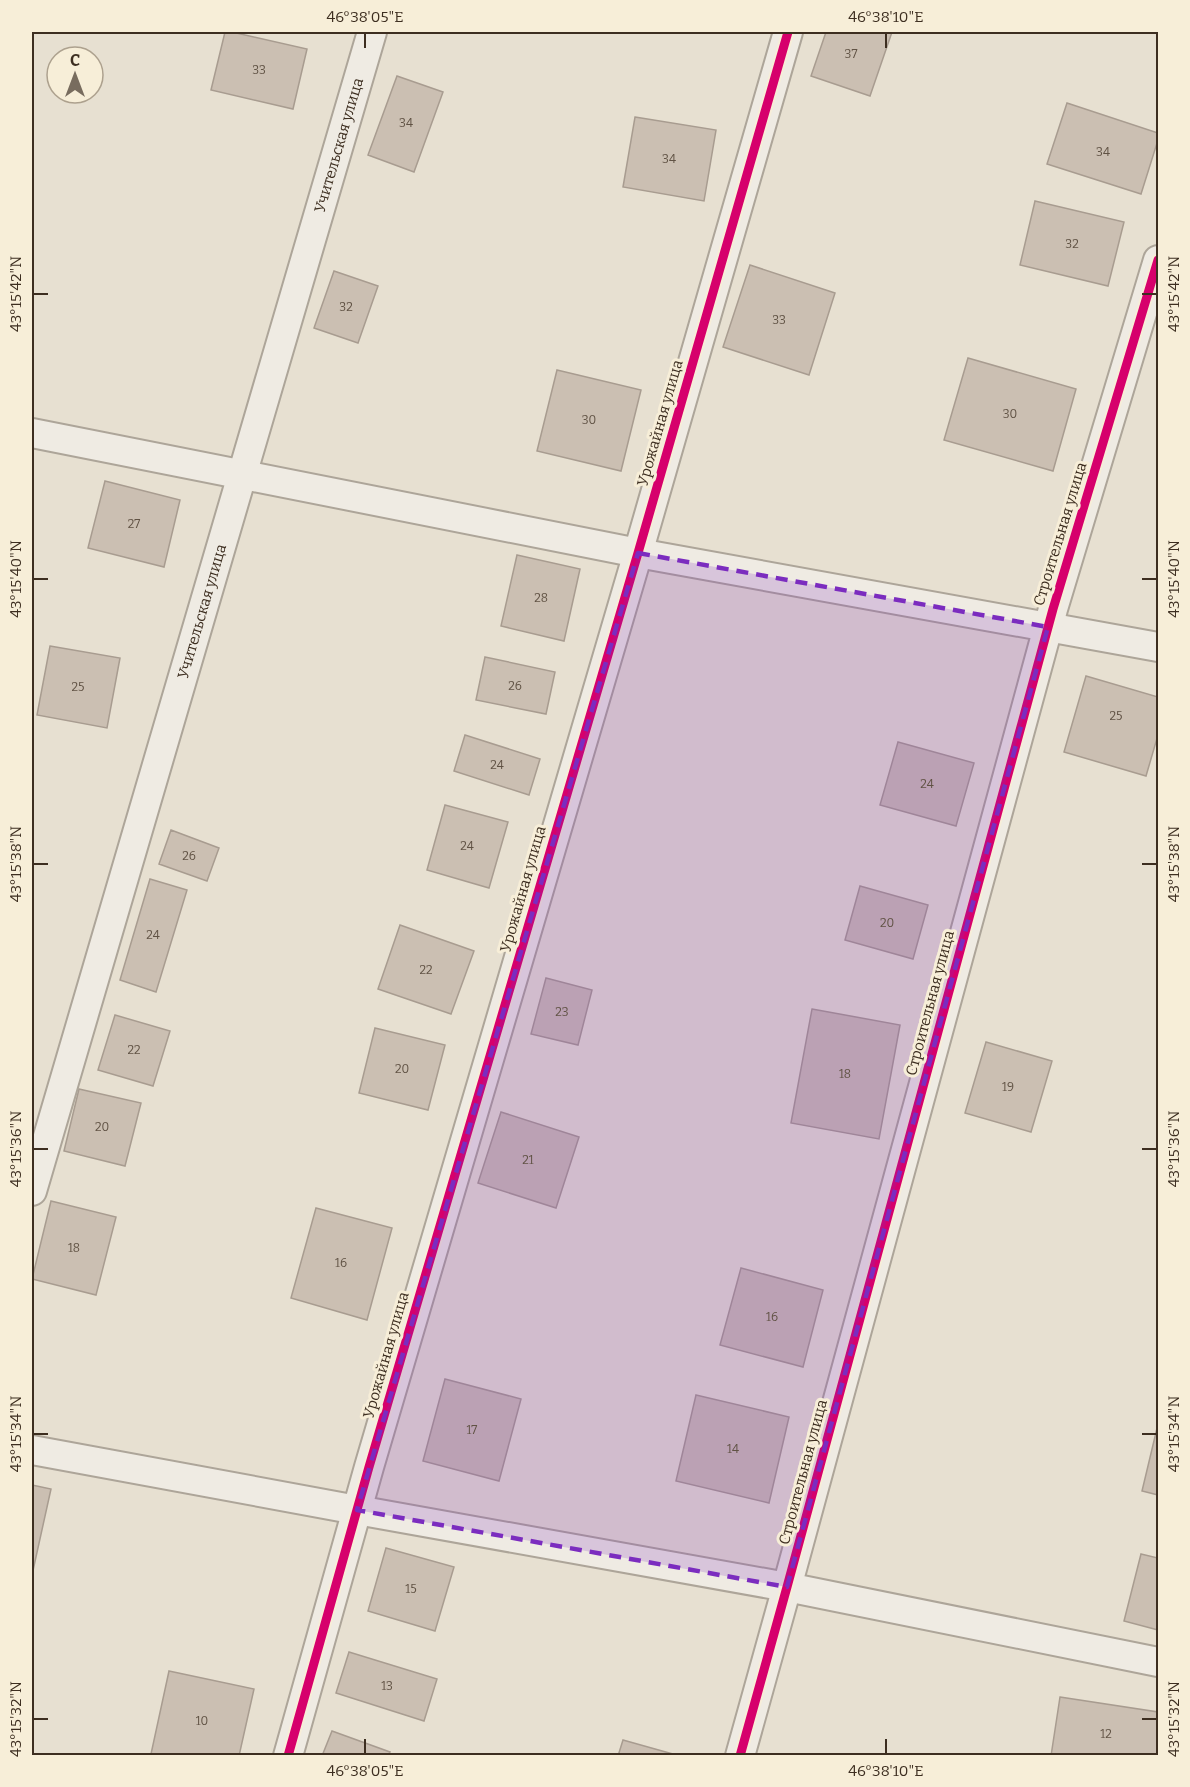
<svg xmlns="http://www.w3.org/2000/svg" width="1190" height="1787" font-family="Bitter,serif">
	<rect width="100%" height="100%" fill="#e7e0d1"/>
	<path fill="#cbbfb2" stroke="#a89c90" stroke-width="1.5" d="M225 32H232L307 49 293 109 211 90Z
		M826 32H892L870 96 811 76Z
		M397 76 443 92 414 172 368 155Z
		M1067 103 1158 133V140L1141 194 1047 164Z
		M635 117 716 130 704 201 623 187Z
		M1035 201 1124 222 1108 286 1020 265Z
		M750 265 835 293 809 375 723 347Z
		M334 271 378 286 358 343 314 328Z
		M968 358 1076 389 1053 471 944 440Z
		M557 370 641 390 621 471 537 451Z
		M105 481 180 500 164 567 88 548Z
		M517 555 580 569 564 641 501 626Z
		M50 646 120 658 107 728 37 715Z
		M485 657 555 672 546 714 476 700Z
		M1086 676 1158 697V735L1146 776 1064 752Z
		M465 735 540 759 529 795 454 771Z
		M898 742 974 763 956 826 880 805Z
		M445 805 508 822 489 888 427 870Z
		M171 830 219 848 207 881 159 864Z
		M150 879 187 890 156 992 120 980Z
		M860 886 928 905 913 959 845 940Z
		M400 925 474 951 451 1014 378 989Z
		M546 978 592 990 578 1045 531 1034Z
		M812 1009 900 1025 879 1139 791 1123Z
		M115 1015 170 1031 153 1086 98 1070Z
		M375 1028 445 1045 428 1110 359 1093Z
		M986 1042 1052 1061 1031 1132 965 1113Z
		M79 1089 141 1103 125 1166 64 1151Z
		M501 1112 579 1137 556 1208 478 1183Z
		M51 1201 116 1217 96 1295 32 1279Z
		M316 1208 392 1228 367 1320 291 1298Z
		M741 1268 823 1290 803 1367 720 1345Z
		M445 1379 521 1399 499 1481 423 1461Z
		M696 1395 789 1417 769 1503 676 1481Z
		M1158 1424V1495L1142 1491Z
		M32 1485 51 1489 32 1575Z
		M386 1548 454 1567 435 1631 368 1611Z
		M1141 1554 1158 1558V1630L1124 1621Z
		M349 1652 437 1679 424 1721 336 1693Z
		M169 1671 254 1689 239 1756 151 1754Z
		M1060 1697 1158 1712V1756H1051Z
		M332 1731 390 1752 388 1756H322Z
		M623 1740 680 1756H618Z"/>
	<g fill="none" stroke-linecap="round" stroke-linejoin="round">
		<g stroke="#ada599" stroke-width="32">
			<g id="minor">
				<path d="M32 433 638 553 1158 647"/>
				<path id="s1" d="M32 1191 372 32"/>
				<path d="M32 1450 357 1510 787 1587 1158 1662"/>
				<path d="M288 1756 369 1467 638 553 788 32"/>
				<path d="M740 1756 787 1587 1053 609 1158 260"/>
			</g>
		</g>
		<use href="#minor" stroke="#efebe3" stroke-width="28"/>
		<g stroke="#f7eed8" stroke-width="13">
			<path id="cycleway" d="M288 1756 369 1467 638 553 788 32
				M740 1756 787 1587 1053 609 1158 260"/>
		</g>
		<use href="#cycleway" stroke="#d6006c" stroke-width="9"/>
	</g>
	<path fill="#7b2cbf" fill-opacity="0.2" stroke="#7b2cbf" stroke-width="4.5" stroke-dasharray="12 8" stroke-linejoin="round" d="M638 553 1048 627 787 1587 357 1510Z"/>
	<path fill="none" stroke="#3d2e20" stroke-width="2" d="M365 33V48M886 33V48M33 294H48M1142 294H1157M33 579H48M1142 579H1157M33 864H48M1142 864H1157M33 1149H48M1142 1149H1157M33 1434H48M1142 1434H1157M33 1719H48M1142 1719H1157M365 1739V1754M886 1739V1754"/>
	<g text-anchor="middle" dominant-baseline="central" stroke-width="6" stroke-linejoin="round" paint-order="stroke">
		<g font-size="12" fill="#605244">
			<text x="851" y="54">37</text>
			<text x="259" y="70">33</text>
			<text x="406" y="123">34</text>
			<text x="1103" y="152">34</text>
			<text x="669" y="159">34</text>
			<text x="1072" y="244">32</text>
			<text x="346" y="307">32</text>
			<text x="779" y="320">33</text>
			<text x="1010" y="414">30</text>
			<text x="589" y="420">30</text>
			<text x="134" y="524">27</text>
			<text x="541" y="598">28</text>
			<text x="515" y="686">26</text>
			<text x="78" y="687">25</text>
			<text x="1116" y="716">25</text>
			<text x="497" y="765">24</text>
			<text x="927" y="784">24</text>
			<text x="467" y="846">24</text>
			<text x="189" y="856">26</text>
			<text x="887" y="923">20</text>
			<text x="153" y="935">24</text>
			<text x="426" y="970">22</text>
			<text x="562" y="1012">23</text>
			<text x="134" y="1050">22</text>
			<text x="402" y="1069">20</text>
			<text x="845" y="1074">18</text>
			<text x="1008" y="1087">19</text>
			<text x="102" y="1127">20</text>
			<text x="528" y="1160">21</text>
			<text x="74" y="1248">18</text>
			<text x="341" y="1263">16</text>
			<text x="772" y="1317">16</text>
			<text x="472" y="1430">17</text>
			<text x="733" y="1449">14</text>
			<text x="411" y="1589">15</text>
			<text x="387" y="1686">13</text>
			<text x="202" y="1721">10</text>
			<text x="1106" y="1734">12</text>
		</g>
		<g font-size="15" fill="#3d2e20" stroke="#f7eed8">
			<text stroke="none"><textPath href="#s1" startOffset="1090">Учительская улица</textPath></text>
			<text transform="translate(660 423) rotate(-74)">Урожайная улица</text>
			<text transform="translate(1060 534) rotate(-73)">Строительная улица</text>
			<text stroke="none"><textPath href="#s1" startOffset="604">Учительская улица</textPath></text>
			<text transform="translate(523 889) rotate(-74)">Урожайная улица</text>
			<text transform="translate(930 1003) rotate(-75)">Строительная улица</text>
			<text transform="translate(386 1355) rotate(-74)">Урожайная улица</text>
			<text transform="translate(803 1472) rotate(-75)">Строительная улица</text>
		</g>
	</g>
	<rect width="1190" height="1787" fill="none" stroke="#f7eed8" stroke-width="66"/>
	<g transform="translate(75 75)"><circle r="28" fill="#f7eed8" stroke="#ada18e" stroke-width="1.5"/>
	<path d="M0-4.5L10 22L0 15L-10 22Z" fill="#786c5e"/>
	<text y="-9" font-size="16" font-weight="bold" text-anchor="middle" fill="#3d2e20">С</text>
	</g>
	<rect x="33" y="33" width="1124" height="1721" fill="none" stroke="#3d2e20" stroke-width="2"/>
	<g font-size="15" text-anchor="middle" fill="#3d2e20">
		<text x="365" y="22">46°38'05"E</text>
		<text x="886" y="22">46°38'10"E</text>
		<text transform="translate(16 294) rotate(-90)" y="5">43°15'42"N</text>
		<text transform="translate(1174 294) rotate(-90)" y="5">43°15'42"N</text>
		<text transform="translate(16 579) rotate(-90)" y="5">43°15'40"N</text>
		<text transform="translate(1174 579) rotate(-90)" y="5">43°15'40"N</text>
		<text transform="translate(16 864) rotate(-90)" y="5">43°15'38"N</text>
		<text transform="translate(1174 864) rotate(-90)" y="5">43°15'38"N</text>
		<text transform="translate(16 1149) rotate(-90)" y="5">43°15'36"N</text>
		<text transform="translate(1174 1149) rotate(-90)" y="5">43°15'36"N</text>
		<text transform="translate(16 1434) rotate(-90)" y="5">43°15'34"N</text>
		<text transform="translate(1174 1434) rotate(-90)" y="5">43°15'34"N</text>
		<text transform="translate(16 1719) rotate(-90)" y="5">43°15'32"N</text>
		<text transform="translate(1174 1719) rotate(-90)" y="5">43°15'32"N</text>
		<text x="365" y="1776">46°38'05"E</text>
		<text x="886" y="1776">46°38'10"E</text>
	</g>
</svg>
